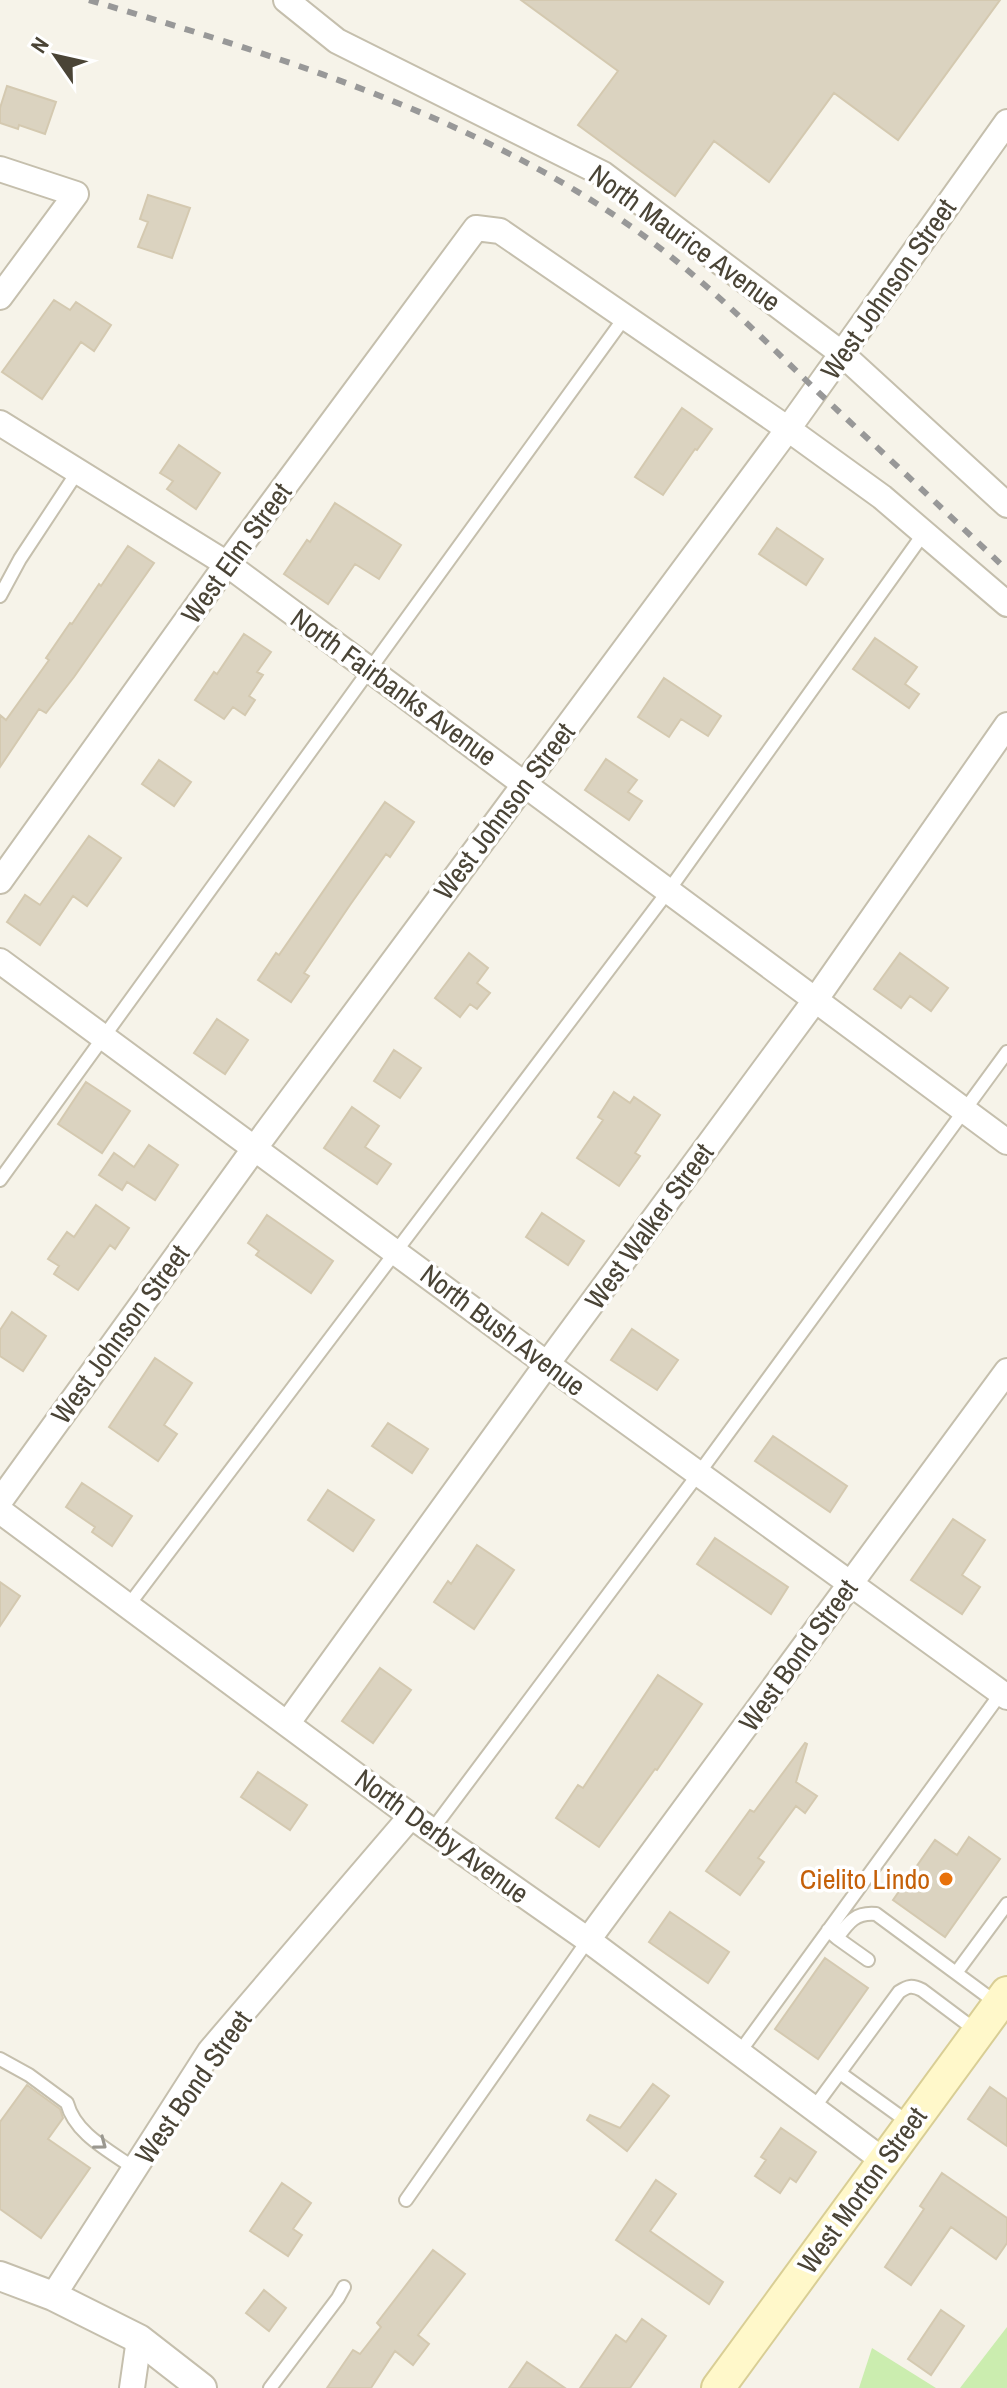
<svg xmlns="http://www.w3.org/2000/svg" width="1007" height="2388" font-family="'Archivo Narrow',sans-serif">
	<rect width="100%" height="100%" fill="#f6f3e9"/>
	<path fill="#cbedaf" d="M1007 2327V2388H960Z
		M872 2348 936 2388H859Z"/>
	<path fill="#dbd3c0" stroke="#d4c9b0" stroke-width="2" d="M521 0H1000L898 140 834 93 769 182 714 141 675 196 578 125 618 71Z
		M7 86 56 102 45 134 19 125 18 129 0 123V108Z
		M148 195 190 208 172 258 138 247 148 222 140 219Z
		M54 300 70 310 76 302 111 325 94 351 81 342 42 399 2 372Z
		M682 408 712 429 697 450 695 449 663 495 635 477Z
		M179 445 220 473 196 509 167 489 173 481 160 473Z
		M335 503 401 545 379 579 355 564 328 604 284 574 307 540 310 542Z
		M777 528 823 559 806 585 759 554Z
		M128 546 154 563 74 677 46 713 39 709 0 767V715L6 720 49 660 46 658 70 623 72 624 99 584 101 586Z
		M244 634 271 652 257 672 263 675 249 696 255 700 245 715 233 707 224 719 195 700 214 672 217 674Z
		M875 638 917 667 905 684 919 694 909 708 853 669Z
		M664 678 721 716 708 736 681 719 669 737 638 717Z
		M606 759 637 780 628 792 642 801 629 820 585 790Z
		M159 760 191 782 174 806 142 784Z
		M385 802 414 822 390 857 386 854 350 905 304 973 309 976 291 1002 258 980 276 953 279 955Z
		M89 836 121 858 87 906 73 896 40 945 7 922 25 895 40 905Z
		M469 953 488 968 477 983 490 993 477 1009 470 1004 460 1017 435 998Z
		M900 953 948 988 931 1011 910 996 901 1008 874 989Z
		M217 1019 248 1040 225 1074 194 1053Z
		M394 1050 421 1068 400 1098 374 1081Z
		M86 1082 130 1111 102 1153 58 1124Z
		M614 1092 630 1103 634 1097 660 1115 635 1153 640 1156 619 1186 577 1158 603 1120 598 1117Z
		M352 1107 379 1126 365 1147 391 1164 377 1184 324 1148Z
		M149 1145 178 1165 155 1200 127 1182 122 1190 99 1175 114 1153 134 1167Z
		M96 1205 129 1228 115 1249 110 1245 78 1290 54 1274 59 1266 48 1259 67 1232 74 1237Z
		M542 1213 584 1241 568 1265 526 1237Z
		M267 1215 333 1261 311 1293 256 1255 259 1251 248 1243Z
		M12 1312 46 1336 23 1371 0 1356V1330Z
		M632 1329 678 1360 657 1390 611 1360Z
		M155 1358 192 1383 164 1425 177 1434 158 1461 109 1427Z
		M388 1423 428 1449 412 1473 372 1446Z
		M773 1436 847 1486 830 1512 755 1461Z
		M82 1483 132 1516 112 1546 92 1532 95 1527 66 1507Z
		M328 1490 374 1520 353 1551 308 1520Z
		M953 1519 985 1540 962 1575 980 1587 962 1614 911 1580Z
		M715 1538 788 1587 771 1614 697 1564Z
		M477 1545 514 1570 474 1629 434 1602 448 1581 451 1584Z
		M0 1582 20 1596 0 1626Z
		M380 1668 411 1690 373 1743 342 1721Z
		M658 1675 702 1704 657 1770 655 1769 599 1847 556 1818 578 1785 583 1788Z
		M805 1743 807 1744 796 1782 817 1796 805 1813 796 1806 758 1858 764 1862 740 1895 706 1871 750 1810 754 1812Z
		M258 1772 307 1805 290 1830 241 1797Z
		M969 1837 1000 1859 945 1937 893 1900 935 1840 957 1855Z
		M670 1912 729 1952 708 1983 649 1942Z
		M825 1958 868 1988 818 2059 775 2029Z
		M653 2084 669 2096 627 2151 587 2120 590 2115 620 2128Z
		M27 2085 60 2109 63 2118 48 2139 90 2168 41 2238 0 2209V2122Z
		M990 2087 1007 2099V2146L968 2119Z
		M781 2128 816 2152 796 2182 790 2178 780 2193 755 2176 766 2160 761 2157Z
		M942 2173 1007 2218V2243L996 2259 951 2227 911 2285 885 2267 924 2209 920 2206Z
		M656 2180 676 2194 650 2231 723 2282 709 2304 616 2240Z
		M282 2183 311 2203 293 2229 302 2235 288 2256 250 2231Z
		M433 2250 465 2274 418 2335 429 2344 413 2365 395 2351 371 2388H327L353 2350 360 2354 381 2327 377 2323Z
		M264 2290 286 2308 269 2331 246 2313Z
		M941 2310 964 2326 931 2375 908 2359Z
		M642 2319 666 2336 630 2388H580L616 2335 626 2342Z
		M527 2362 565 2388H509Z"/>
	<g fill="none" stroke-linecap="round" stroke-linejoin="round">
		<g stroke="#c5bfad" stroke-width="16">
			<path id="service" d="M0 596 20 559 78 471
				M0 1180 625 317
				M128 1606 669 890 924 533
				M432 1830 699 1473 1007 1052
				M828 1930 837 1938C848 1923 855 1912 876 1914L998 2004
				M837 1938 868 1960
				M956 1973 1007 1904
				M739 2053 1001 1693
				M0 2059 29 2075 67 2103C75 2134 110 2151 135 2169
				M840 2073 908 2122
				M813 2109 899 1992C908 1986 912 1985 922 1990L978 2032
				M406 2200 588 1940
				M270 2388 338 2298 344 2287"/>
		</g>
		<g stroke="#c5bfad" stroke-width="28">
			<path id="minor" d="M286 0 337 41 603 174 841 353 1007 505
				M0 169 76 194 0 297
				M0 423 227 564 1007 1142
				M0 881 227 564 476 228 500 231 788 429 882 497 1007 604
				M0 961 547 1364 1007 1697
				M0 1501 254 1149 788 429 1007 122
				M0 1511 411 1816 588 1940 884 2161
				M287 1724 547 1364 816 999 1007 725
				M588 1940 1007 1371
				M53 2296 210 2051 411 1816
				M132 2388 139 2339"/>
		</g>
		<g stroke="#c5bfad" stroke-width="32">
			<path id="tertiary" d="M0 2276 53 2296 139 2339 202 2388"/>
		</g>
		<g stroke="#d9ce95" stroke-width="36">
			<path id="secondary" d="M718 2388 1007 1993"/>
		</g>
		<use href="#service" stroke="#fff" stroke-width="12"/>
		<use href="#minor" stroke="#fff" stroke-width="24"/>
		<use href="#tertiary" stroke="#fff" stroke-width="28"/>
		<use href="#secondary" stroke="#fff8ca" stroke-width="32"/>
		<path stroke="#989898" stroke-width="6" stroke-dasharray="10 10" stroke-linecap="butt" d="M89 0C271 54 466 113 623 221 696 271 755 331 818 392 881 451 944 510 1007 570"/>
	</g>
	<defs><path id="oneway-chevron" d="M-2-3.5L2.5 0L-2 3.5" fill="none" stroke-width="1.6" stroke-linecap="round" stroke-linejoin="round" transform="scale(2)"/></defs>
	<use stroke="#9b9890" href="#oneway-chevron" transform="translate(101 2144) rotate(37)"/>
	<circle fill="#e8710a" stroke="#fff" stroke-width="3" cx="946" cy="1879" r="8"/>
	<g text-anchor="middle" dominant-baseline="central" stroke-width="7" stroke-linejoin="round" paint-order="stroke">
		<g font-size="28" fill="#4a4436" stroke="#fff">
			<text transform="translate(685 238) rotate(36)">North Maurice Avenue</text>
			<text transform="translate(888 289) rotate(-55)">West Johnson Street</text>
			<text transform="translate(236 553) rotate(-54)">West Elm Street</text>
			<text transform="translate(394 687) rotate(36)">North Fairbanks Avenue</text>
			<text transform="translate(504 811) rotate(-53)">West Johnson Street</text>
			<text transform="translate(649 1226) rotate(-54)">West Walker Street</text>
			<text transform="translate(503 1330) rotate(37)">North Bush Avenue</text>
			<text transform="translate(120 1334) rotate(-54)">West Johnson Street</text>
			<text transform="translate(798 1655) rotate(-54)">West Bond Street</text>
			<text transform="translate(442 1836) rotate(36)">North Derby Avenue</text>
			<text transform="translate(193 2087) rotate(-55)">West Bond Street</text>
			<text transform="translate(862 2190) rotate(-54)">West Morton Street</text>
		</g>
		<g font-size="28" fill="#c56008" stroke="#fff" text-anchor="end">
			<text x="930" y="1879">Cielito Lindo</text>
		</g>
	</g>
	<g transform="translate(56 56) rotate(304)" stroke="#ffffff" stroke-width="6" paint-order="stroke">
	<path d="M0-6L14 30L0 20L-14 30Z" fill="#4a4436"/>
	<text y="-12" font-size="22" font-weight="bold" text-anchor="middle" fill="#4a4436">N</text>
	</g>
</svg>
